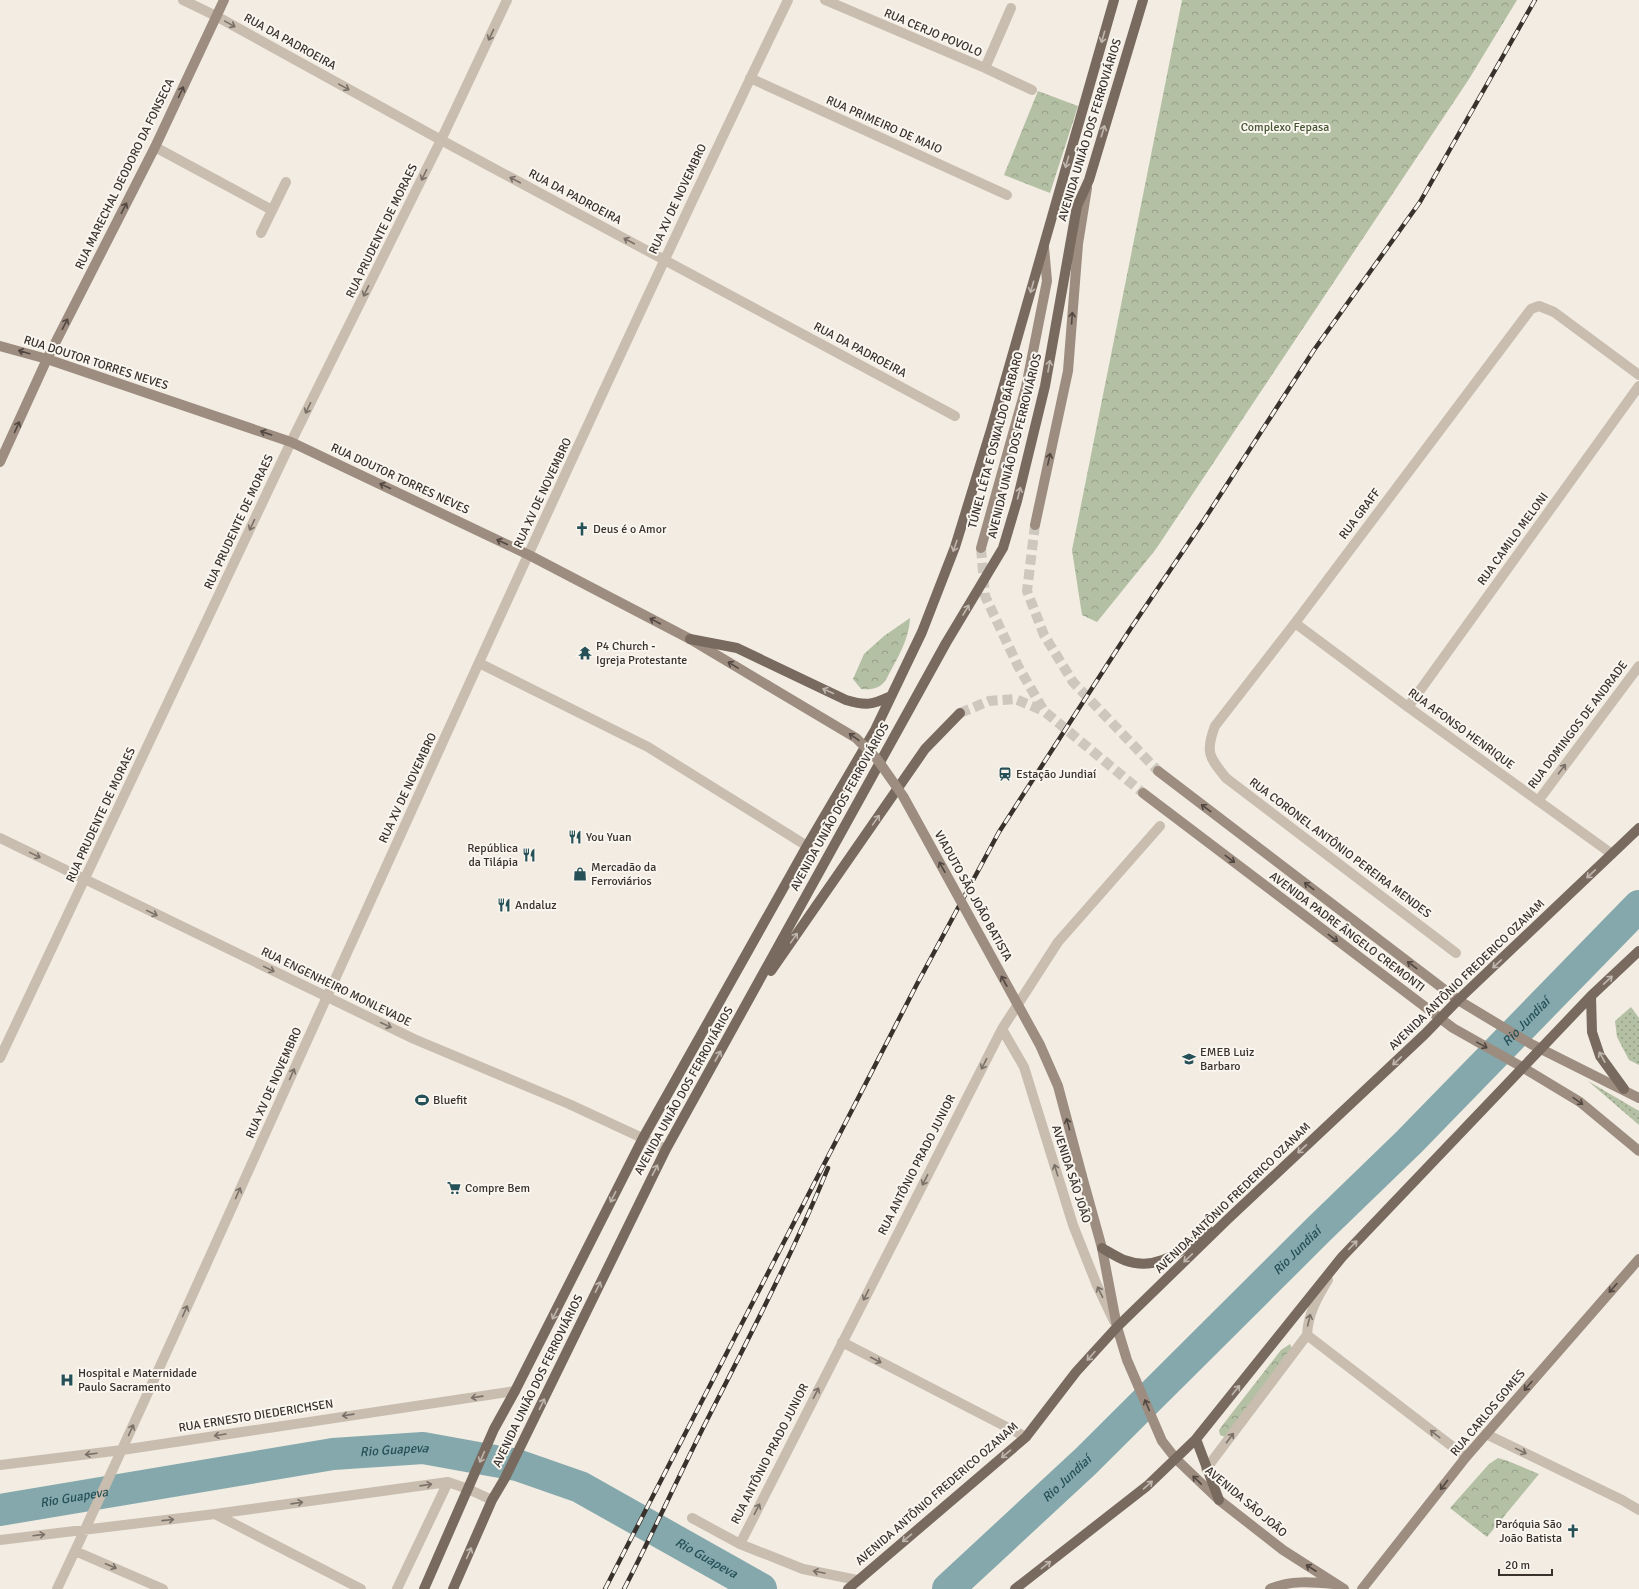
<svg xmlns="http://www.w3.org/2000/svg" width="1639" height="1589" font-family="Signika,sans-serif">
	<defs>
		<pattern id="grass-dots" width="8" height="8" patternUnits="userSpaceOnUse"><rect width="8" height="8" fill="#b4c0a3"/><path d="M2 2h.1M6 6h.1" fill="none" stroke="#939d85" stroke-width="1.8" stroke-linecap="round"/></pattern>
		<pattern id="forest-crowns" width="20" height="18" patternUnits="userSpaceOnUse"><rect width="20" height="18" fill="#b4c0a3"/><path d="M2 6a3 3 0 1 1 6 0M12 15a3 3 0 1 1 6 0" fill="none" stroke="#939d85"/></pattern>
	</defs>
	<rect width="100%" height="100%" fill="#f2ece2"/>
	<path fill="url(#grass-dots)" d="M1631 1007 1639 1018V1065L1629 1060 1617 1037 1615 1021Z
		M1588 1081 1639 1111V1125Z"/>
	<path fill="url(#forest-crowns)" d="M1182 0H1517L1469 79 1156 549 1097 622 1082 615 1072 550Z
		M1038 91 1078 106 1050 193 1004 175Z
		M910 618C909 641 896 660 886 680 879 689 872 690 861 689L853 679 864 654 884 636Z
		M1290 1344 1294 1353 1225 1437 1220 1435 1219 1430 1225 1422 1281 1350Z
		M1498 1458 1508 1461 1539 1474 1487 1537 1450 1508 1489 1464Z"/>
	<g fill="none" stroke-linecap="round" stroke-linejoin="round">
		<g stroke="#84a8ac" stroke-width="32">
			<path id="s1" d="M0 1510 333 1454 423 1448 517 1465 580 1487 761 1589"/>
			<path id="s2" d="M948 1589 1086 1461 1318 1230 1409 1142 1639 906"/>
		</g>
		<path stroke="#cdc7be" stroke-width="10" stroke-dasharray="10 5" stroke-linecap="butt" d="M1035 525 1027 591 1044 635 1073 682 1158 771
			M981 548 985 596 1018 666 1044 711 1143 793"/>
		<path stroke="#cdc7be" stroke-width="10" stroke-dasharray="10 5" stroke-linecap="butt" d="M960 713 989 701 1015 699 1044 711"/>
		<path stroke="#c9bdaf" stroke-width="10" d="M183 0 216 16 441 140 955 416
			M825 0 985 68 1032 90
			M985 68 1011 8
			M750 78 1007 195
			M155 147 272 210
			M261 233 286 182
			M1295 623 1408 707 1612 854
			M479 663 648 747 807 846
			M1408 707 1639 386
			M1538 801 1639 666
			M1456 953 1226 778C1209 757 1205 752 1215 726L1295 623 1531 309 1539 306 1554 312 1639 375
			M1002 1029 1024 1067 1073 1225 1096 1283 1114 1321
			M0 1058 291 442 441 140 507 0
			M1307 1335 1466 1457
			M842 1342 1026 1437
			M1486 1434 1622 1500 1639 1510
			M0 1465 122 1450 515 1391
			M1206 1469 1307 1335C1308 1314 1317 1298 1328 1280
			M215 1514 361 1589
			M692 1518 740 1544 803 1569 857 1580
			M0 1540 215 1514 448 1482 468 1489 492 1500
			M740 1544 1002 1029 1058 942 1160 826
			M75 1551 163 1589
			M57 1589C146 1401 230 1211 316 1021 471 680 625 338 788 0
			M397 1589 448 1482"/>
		<path stroke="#c9bdaf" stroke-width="10" d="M0 838 414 1039 569 1104 666 1149"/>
		<path stroke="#9d8d80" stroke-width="10" d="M0 346 47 359 291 442 529 555 690 639 767 685
			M0 462 47 359 155 147 224 0
			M1035 525 1068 371 1078 244 1087 188
			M981 548 1026 387 1047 281 1044 247
			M1158 771 1458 1000 1531 1044 1639 1098
			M1143 793 1453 1028 1522 1067 1580 1102 1639 1151
			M1082 1176 1102 1248 1117 1327 1127 1360 1162 1441 1176 1459 1219 1500 1283 1550 1344 1589
			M1270 1589C1289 1580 1313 1582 1334 1584
			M1362 1589 1466 1457 1639 1259"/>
		<path stroke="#796a5f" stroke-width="10" d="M690 639 737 648 846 700C866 706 872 705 891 696
			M771 971 925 749 960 713
			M1591 996 1592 1032 1600 1056 1624 1089
			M1102 1248C1109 1252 1117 1257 1124 1260 1159 1273 1182 1249 1209 1231
			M1196 1439 1219 1500
			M424 1589 494 1429 515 1391 643 1138 807 846 875 730 922 632 955 547 991 430 1114 0
			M453 1589 492 1500 505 1478 666 1149 946 643 1003 548 1017 501 1045 386 1077 206 1089 180 1143 0
			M848 1589 1026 1437 1076 1372 1117 1327 1228 1219 1425 1034 1458 1000 1639 828
			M1015 1589 1147 1486 1196 1439 1342 1257 1591 996 1639 951"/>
		<g stroke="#39312c" stroke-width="4.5">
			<path id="rail" d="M605 1589 917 984 999 832 1129 631 1204 520 1314 350 1420 202 1535 0
				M624 1589C651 1537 675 1484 701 1432 745 1345 791 1258 828 1168"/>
		</g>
		<use href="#rail" stroke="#f9f5ef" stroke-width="3" stroke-dasharray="9" stroke-linecap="butt"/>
		<path stroke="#9d8d80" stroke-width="10" d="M767 685 856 738 877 759 903 796 1040 1045 1058 1086 1082 1176"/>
	</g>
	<defs><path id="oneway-shaft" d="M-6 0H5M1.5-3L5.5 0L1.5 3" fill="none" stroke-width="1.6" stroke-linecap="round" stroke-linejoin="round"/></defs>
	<g stroke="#7a7067">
		<use href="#oneway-shaft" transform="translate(230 24) rotate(29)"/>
		<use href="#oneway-shaft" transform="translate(491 35) rotate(115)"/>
		<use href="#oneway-shaft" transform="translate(344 87) rotate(29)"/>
		<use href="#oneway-shaft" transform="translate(424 175) rotate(116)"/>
		<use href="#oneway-shaft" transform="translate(515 180) rotate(-152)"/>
		<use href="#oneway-shaft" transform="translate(629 241) rotate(-152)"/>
		<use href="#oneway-shaft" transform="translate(366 291) rotate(116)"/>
		<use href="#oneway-shaft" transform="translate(308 408) rotate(116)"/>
		<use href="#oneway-shaft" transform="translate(252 525) rotate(115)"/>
		<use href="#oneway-shaft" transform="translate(1562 769) rotate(-53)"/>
		<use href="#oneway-shaft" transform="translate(35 855) rotate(26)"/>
		<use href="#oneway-shaft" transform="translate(152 913) rotate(26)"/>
		<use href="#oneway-shaft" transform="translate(269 969) rotate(26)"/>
		<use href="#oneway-shaft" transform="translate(386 1025) rotate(25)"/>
		<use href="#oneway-shaft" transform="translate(984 1064) rotate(117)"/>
		<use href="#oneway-shaft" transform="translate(292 1074) rotate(-66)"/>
		<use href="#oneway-shaft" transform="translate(1056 1170) rotate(-107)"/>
		<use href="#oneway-shaft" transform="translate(925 1180) rotate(117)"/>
		<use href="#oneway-shaft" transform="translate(238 1193) rotate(-66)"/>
		<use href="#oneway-shaft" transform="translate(1100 1292) rotate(-116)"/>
		<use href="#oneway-shaft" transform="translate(866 1295) rotate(117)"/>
		<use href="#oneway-shaft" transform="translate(185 1311) rotate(-66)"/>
		<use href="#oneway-shaft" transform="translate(1309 1320) rotate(-77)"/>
		<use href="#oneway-shaft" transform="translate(876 1360) rotate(27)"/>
		<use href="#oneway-shaft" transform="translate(816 1393) rotate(-63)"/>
		<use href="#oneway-shaft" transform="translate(477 1397) rotate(172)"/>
		<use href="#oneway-shaft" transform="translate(348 1415) rotate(172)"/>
		<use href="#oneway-shaft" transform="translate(131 1430) rotate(-66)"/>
		<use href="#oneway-shaft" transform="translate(1435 1434) rotate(-142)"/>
		<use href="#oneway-shaft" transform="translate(220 1435) rotate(171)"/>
		<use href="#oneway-shaft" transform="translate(1230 1438) rotate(-53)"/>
		<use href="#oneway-shaft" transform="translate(1521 1451) rotate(26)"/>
		<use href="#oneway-shaft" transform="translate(91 1454) rotate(173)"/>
		<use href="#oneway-shaft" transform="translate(426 1485) rotate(-8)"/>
		<use href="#oneway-shaft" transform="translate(297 1503) rotate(-8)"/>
		<use href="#oneway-shaft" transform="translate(757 1509) rotate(-63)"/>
		<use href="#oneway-shaft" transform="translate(168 1520) rotate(-6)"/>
		<use href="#oneway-shaft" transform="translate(39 1535) rotate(-7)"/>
		<use href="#oneway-shaft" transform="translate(111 1566) rotate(23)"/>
		<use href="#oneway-shaft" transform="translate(819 1572) rotate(-168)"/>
	</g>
	<g stroke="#bfb6ae">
		<use href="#oneway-shaft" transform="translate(1103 37) rotate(106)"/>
		<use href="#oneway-shaft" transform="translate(1103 131) rotate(-73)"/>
		<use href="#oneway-shaft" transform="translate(1067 162) rotate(106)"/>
		<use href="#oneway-shaft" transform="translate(1032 287) rotate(106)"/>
		<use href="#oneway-shaft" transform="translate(1049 366) rotate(-80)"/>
		<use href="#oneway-shaft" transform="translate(1019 493) rotate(-76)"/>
		<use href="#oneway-shaft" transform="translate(955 546) rotate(109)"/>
		<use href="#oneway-shaft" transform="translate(966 610) rotate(-59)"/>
		<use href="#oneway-shaft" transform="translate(828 691) rotate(-155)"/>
		<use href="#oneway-shaft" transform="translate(876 820) rotate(-55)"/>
		<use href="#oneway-shaft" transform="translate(1591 874) rotate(137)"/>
		<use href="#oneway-shaft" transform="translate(794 938) rotate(-55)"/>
		<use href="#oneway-shaft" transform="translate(1497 964) rotate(137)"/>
		<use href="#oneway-shaft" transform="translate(1608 980) rotate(-43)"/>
		<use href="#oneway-shaft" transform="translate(718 1056) rotate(-61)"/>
		<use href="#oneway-shaft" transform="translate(1602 1057) rotate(-119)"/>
		<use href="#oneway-shaft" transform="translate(1397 1061) rotate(137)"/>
		<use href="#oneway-shaft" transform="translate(1302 1149) rotate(137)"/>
		<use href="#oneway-shaft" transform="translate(655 1170) rotate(-63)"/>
		<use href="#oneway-shaft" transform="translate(613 1197) rotate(117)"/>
		<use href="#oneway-shaft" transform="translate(1353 1245) rotate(-46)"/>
		<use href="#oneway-shaft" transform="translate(1188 1258) rotate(136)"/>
		<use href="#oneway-shaft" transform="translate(598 1287) rotate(-64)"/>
		<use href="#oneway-shaft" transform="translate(555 1314) rotate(117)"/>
		<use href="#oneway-shaft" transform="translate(1091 1356) rotate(132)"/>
		<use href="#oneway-shaft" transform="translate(1236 1390) rotate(-51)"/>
		<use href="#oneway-shaft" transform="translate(542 1404) rotate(-64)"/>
		<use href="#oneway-shaft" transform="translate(1006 1454) rotate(140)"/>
		<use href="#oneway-shaft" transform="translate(482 1457) rotate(114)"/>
		<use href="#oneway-shaft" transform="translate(1148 1485) rotate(-41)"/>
		<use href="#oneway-shaft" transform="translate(907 1538) rotate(140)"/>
		<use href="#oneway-shaft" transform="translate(469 1553) rotate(-66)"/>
		<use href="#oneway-shaft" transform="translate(1046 1565) rotate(-38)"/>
	</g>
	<g stroke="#524841">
		<use href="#oneway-shaft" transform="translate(181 92) rotate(-65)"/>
		<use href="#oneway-shaft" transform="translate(124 208) rotate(-63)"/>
		<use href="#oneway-shaft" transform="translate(1072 318) rotate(-86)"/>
		<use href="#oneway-shaft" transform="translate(65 324) rotate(-63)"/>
		<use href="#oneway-shaft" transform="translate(24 352) rotate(-164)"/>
		<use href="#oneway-shaft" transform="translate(17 427) rotate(-66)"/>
		<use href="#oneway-shaft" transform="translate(266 433) rotate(-161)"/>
		<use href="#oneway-shaft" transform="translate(1049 459) rotate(-78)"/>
		<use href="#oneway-shaft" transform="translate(385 486) rotate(-155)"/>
		<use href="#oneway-shaft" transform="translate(502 542) rotate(-155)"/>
		<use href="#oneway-shaft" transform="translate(655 621) rotate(-152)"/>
		<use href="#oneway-shaft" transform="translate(733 665) rotate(-149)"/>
		<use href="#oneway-shaft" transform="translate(854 737) rotate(-145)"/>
		<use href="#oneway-shaft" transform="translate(1206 808) rotate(-143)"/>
		<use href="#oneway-shaft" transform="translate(1230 859) rotate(37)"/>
		<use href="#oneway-shaft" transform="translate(942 867) rotate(-119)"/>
		<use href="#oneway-shaft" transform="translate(1309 886) rotate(-143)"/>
		<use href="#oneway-shaft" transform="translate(1333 938) rotate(37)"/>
		<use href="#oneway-shaft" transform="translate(1412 965) rotate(-143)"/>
		<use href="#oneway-shaft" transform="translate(1004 981) rotate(-119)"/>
		<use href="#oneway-shaft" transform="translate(1482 1045) rotate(29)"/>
		<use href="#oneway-shaft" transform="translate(1578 1101) rotate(35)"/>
		<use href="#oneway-shaft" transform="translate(1068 1124) rotate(-105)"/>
		<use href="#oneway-shaft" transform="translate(1613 1288) rotate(132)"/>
		<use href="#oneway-shaft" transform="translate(1528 1386) rotate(131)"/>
		<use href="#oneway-shaft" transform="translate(1147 1405) rotate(-113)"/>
		<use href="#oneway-shaft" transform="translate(1197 1480) rotate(-136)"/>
		<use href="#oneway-shaft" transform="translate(1444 1485) rotate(128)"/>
		<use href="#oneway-shaft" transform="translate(1311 1568) rotate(-147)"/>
	</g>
	<defs>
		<g id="church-bare" transform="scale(1.08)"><path d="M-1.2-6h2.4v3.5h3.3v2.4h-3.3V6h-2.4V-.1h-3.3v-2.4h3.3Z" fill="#255057" stroke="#f9f5ef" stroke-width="2.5" paint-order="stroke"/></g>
		<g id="temple-bare" transform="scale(1.08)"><path d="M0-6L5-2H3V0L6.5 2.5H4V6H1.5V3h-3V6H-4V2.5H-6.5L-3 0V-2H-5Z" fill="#255057" stroke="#f9f5ef" stroke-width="2.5" paint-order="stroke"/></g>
		<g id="station-bare" transform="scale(1.08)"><path d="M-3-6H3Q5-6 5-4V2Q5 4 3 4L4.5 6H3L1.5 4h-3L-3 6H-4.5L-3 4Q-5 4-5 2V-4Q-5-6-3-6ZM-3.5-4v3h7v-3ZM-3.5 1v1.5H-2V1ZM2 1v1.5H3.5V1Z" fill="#255057" stroke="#f9f5ef" stroke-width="2.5" paint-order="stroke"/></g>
		<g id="restaurant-bare" transform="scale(1.08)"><path d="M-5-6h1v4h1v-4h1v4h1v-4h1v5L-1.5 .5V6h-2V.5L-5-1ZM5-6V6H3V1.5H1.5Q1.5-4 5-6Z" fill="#255057" stroke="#f9f5ef" stroke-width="2.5" paint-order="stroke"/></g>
		<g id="shop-bare" transform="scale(1.08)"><path d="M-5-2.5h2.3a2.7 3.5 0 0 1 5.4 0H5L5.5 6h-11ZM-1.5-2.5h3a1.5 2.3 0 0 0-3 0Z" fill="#255057" stroke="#f9f5ef" stroke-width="2.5" paint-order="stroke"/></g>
		<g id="school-bare" transform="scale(1.08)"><path d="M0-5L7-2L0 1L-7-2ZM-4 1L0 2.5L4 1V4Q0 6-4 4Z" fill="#255057" stroke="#f9f5ef" stroke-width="2.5" paint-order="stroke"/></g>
		<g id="stadium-bare" transform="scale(1.08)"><path d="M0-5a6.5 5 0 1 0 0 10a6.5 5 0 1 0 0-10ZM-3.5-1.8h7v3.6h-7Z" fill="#255057" stroke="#f9f5ef" stroke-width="2.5" paint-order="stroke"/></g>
		<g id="supermarket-bare" transform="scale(1.08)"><path d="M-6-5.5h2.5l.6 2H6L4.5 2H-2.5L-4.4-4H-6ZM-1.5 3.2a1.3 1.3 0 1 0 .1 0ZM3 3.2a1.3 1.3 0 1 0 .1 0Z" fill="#255057" stroke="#f9f5ef" stroke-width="2.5" paint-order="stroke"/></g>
		<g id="hospital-bare" transform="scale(1.08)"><path d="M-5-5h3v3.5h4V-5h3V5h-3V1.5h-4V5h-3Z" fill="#255057" stroke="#f9f5ef" stroke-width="2.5" paint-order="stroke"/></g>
	</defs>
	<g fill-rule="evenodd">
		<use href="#church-bare" x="582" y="529"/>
		<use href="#temple-bare" x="585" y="653"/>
		<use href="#station-bare" x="1005" y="774"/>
		<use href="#restaurant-bare" x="575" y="837"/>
		<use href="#restaurant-bare" x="529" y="855"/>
		<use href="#shop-bare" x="580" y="874"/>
		<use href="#restaurant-bare" x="504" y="905"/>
		<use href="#school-bare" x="1189" y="1059"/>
		<use href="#stadium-bare" x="422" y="1100"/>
		<use href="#supermarket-bare" x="454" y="1188"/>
		<use href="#hospital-bare" x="67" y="1380"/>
		<use href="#church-bare" x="1573" y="1531"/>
	</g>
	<g text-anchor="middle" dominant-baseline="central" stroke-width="4" stroke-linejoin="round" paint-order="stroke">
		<g font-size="12" fill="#39312c" stroke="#f9f5ef">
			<text transform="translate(933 33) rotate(23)">RUA CERJO POVOLO</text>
			<text transform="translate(290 42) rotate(29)">RUA DA PADROEIRA</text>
			<text transform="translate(884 125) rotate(24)">RUA PRIMEIRO DE MAIO</text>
			<text transform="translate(1090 130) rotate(-73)">AVENIDA UNIÃO DOS FERROVIÁRIOS</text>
			<text transform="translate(125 174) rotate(-64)">RUA MARECHAL DEODORO DA FONSECA</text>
			<text transform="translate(575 197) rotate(28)">RUA DA PADROEIRA</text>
			<text transform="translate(678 199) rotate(-65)">RUA XV DE NOVEMBRO</text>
			<text transform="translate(382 231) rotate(-64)">RUA PRUDENTE DE MORAES</text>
			<text transform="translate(860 350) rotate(28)">RUA DA PADROEIRA</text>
			<text transform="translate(96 363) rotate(18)">RUA DOUTOR TORRES NEVES</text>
			<text transform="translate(996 440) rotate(-75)">TÚNEL LÉTA E OSWALDO BÁRBARO</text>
			<text transform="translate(1015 446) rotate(-76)">AVENIDA UNIÃO DOS FERROVIÁRIOS</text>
			<text transform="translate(400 479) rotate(25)">RUA DOUTOR TORRES NEVES</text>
			<text transform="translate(543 493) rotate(-65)">RUA XV DE NOVEMBRO</text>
			<text transform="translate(1360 514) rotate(-53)">RUA GRAFF</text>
			<text transform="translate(239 522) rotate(-65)">RUA PRUDENTE DE MORAES</text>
			<text transform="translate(1513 539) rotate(-54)">RUA CAMILO MELONI</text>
			<text transform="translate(1578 725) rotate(-53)">RUA DOMINGOS DE ANDRADE</text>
			<text transform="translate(1461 729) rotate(36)">RUA AFONSO HENRIQUE</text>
			<text transform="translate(408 788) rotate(-65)">RUA XV DE NOVEMBRO</text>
			<text transform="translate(840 807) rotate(-61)">AVENIDA UNIÃO DOS FERROVIÁRIOS</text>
			<text transform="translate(101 815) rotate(-65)">RUA PRUDENTE DE MORAES</text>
			<text transform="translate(1340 848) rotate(37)">RUA CORONEL ANTÔNIO PEREIRA MENDES</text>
			<text transform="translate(973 896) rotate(61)">VIADUTO SÃO JOÃO BATISTA</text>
			<text transform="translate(1347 932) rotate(37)">AVENIDA PADRE ÂNGELO CREMONTI</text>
			<text transform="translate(1467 975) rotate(-44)">AVENIDA ANTÔNIO FREDERICO OZANAM</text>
			<text transform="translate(336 987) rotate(26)">RUA ENGENHEIRO MONLEVADE</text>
			<text transform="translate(274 1083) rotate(-66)">RUA XV DE NOVEMBRO</text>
			<text transform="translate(684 1091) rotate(-61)">AVENIDA UNIÃO DOS FERROVIÁRIOS</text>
			<text transform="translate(917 1165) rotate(-63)">RUA ANTÔNIO PRADO JUNIOR</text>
			<text transform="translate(1071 1174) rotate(72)">AVENIDA SÃO JOÃO</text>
			<text transform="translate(1233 1198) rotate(-44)">AVENIDA ANTÔNIO FREDERICO OZANAM</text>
			<text transform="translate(538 1381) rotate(-64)">AVENIDA UNIÃO DOS FERROVIÁRIOS</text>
			<text transform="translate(1488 1413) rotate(-50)">RUA CARLOS GOMES</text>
			<text transform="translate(256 1416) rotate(-9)">RUA ERNESTO DIEDERICHSEN</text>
			<text transform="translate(770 1454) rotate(-63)">RUA ANTÔNIO PRADO JUNIOR</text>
			<text transform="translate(937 1494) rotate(-41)">AVENIDA ANTÔNIO FREDERICO OZANAM</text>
			<text transform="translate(1246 1502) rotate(40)">AVENIDA SÃO JOÃO</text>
		</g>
		<g font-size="12" fill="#465532" stroke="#f9f5ef">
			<text x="1285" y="127">Complexo Fepasa</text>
		</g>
		<g font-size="12" fill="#39312c" stroke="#f9f5ef" text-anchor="start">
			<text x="593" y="529">Deus é o Amor</text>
			<text x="596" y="646">P4 Church -<tspan x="596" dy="14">Igreja Protestante</tspan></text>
			<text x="1016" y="774">Estação Jundiaí</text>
			<text x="586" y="837">You Yuan</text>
			<text x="518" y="848" text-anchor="end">República<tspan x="518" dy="14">da Tilápia</tspan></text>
			<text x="591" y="867">Mercadão da<tspan x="591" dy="14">Ferroviários</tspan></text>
			<text x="515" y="905">Andaluz</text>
			<text x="1200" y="1052">EMEB Luiz<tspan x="1200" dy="14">Barbaro</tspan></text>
			<text x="433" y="1100">Bluefit</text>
			<text x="465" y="1188">Compre Bem</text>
			<text x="78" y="1373">Hospital e Maternidade<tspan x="78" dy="14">Paulo Sacramento</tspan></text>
			<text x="1562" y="1524" text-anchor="end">Paróquia São<tspan x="1562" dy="14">João Batista</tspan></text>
		</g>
		<g font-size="13" font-style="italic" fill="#255057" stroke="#f9f5ef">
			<text stroke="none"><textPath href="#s2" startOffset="810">Rio Jundiaí</textPath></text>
			<text stroke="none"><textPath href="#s2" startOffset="486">Rio Jundiaí</textPath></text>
			<text stroke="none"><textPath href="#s1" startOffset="399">Rio Guapeva</textPath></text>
			<text stroke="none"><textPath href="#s2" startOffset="162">Rio Jundiaí</textPath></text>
			<text stroke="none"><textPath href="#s1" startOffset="75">Rio Guapeva</textPath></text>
			<text stroke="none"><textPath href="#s1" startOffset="735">Rio Guapeva</textPath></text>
		</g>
	</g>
	<path d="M1499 1569v6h53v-6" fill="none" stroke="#39312c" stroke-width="2"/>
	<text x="1505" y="1569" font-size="12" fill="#39312c" stroke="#f9f5ef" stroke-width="3" paint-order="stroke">20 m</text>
</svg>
